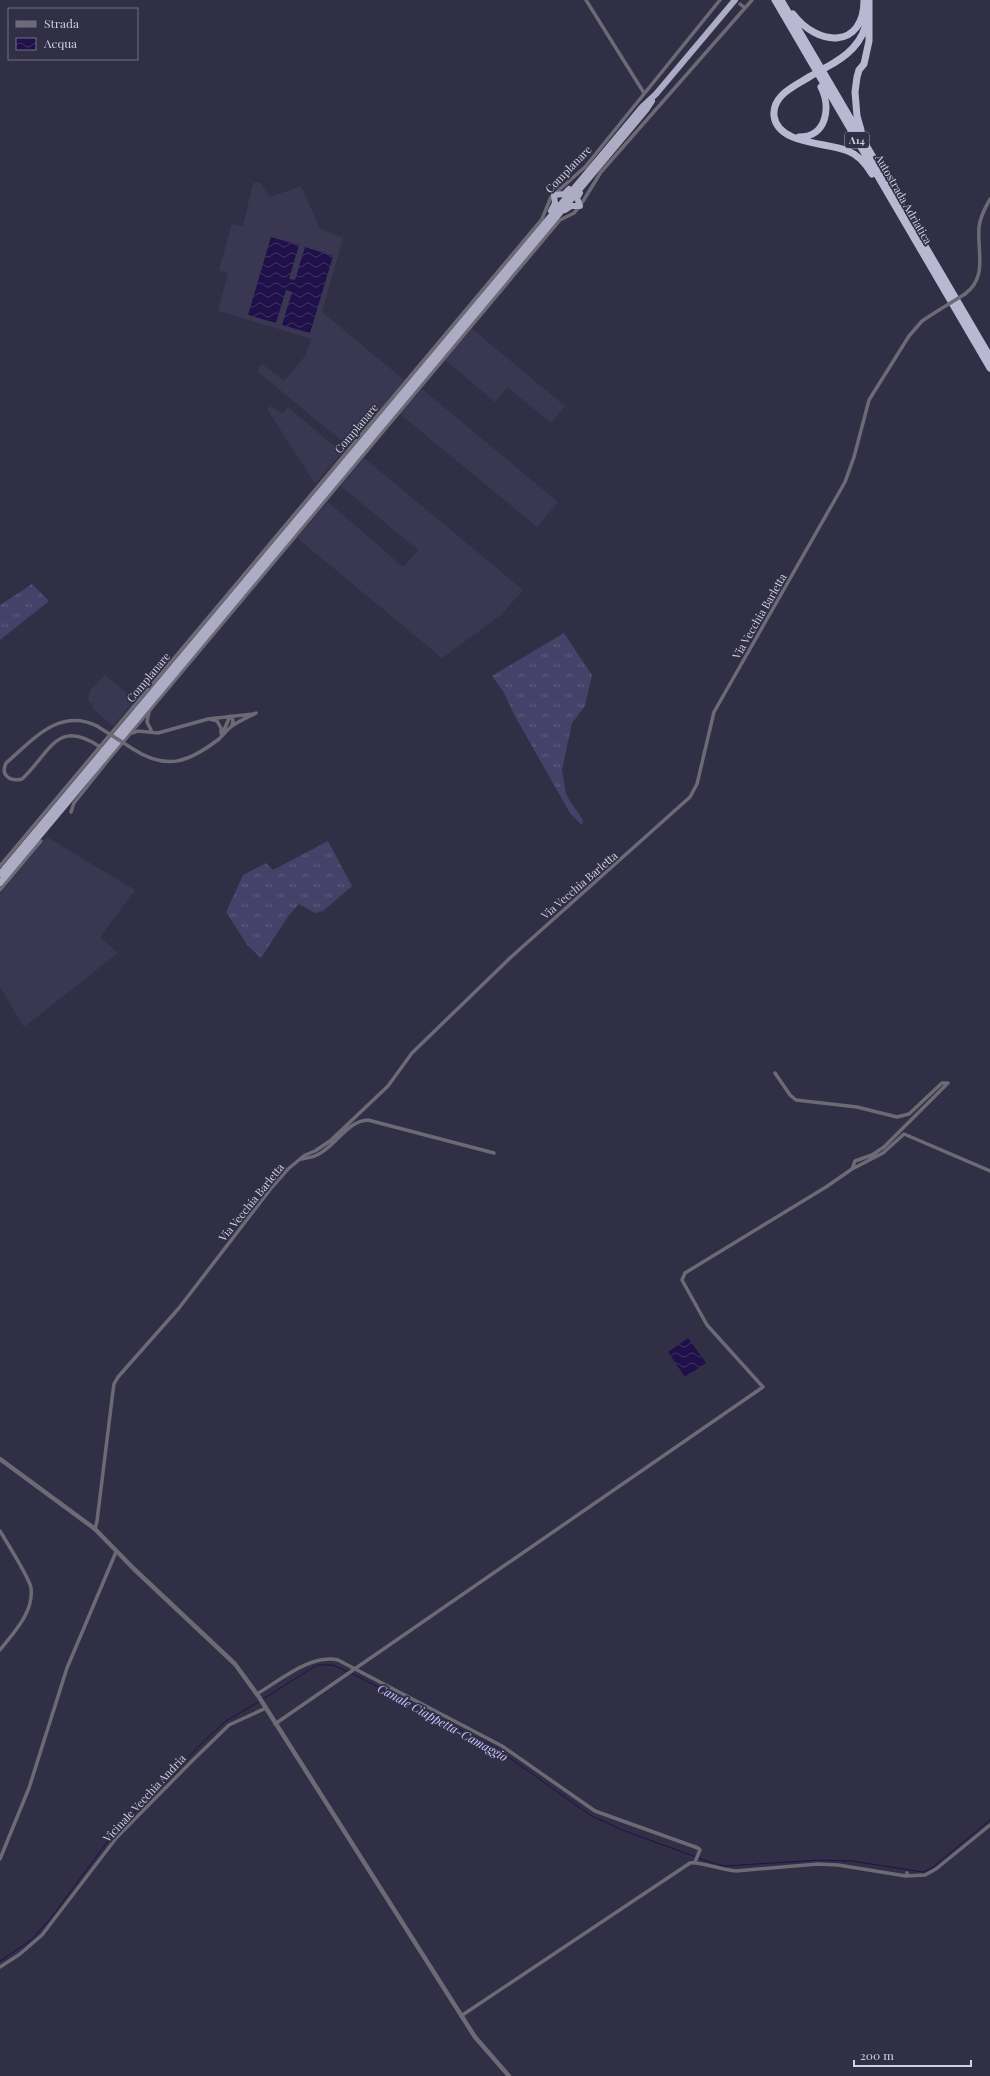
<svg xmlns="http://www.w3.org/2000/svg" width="990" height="2076" font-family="'Playfair Display',serif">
	<defs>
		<pattern id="grass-tufts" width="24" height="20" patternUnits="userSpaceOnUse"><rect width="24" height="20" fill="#464169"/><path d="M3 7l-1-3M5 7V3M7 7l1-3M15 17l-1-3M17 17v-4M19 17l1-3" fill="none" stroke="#605c7e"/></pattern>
		<pattern id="water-waves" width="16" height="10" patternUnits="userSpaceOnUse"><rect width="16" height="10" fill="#20104a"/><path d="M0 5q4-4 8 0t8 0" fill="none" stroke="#403264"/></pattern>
	</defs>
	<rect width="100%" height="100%" fill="#312f45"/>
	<path fill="#3a3753" d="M253 183H260L270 197 301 186 320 229 343 238 322 312 404 380 349 447 257 371 262 364 284 381 305 356 312 339 218 311 228 273 219 270 232 224 243 226Z
		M472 329 565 406 551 423 507 387 495 402 445 360Z
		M422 389 558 502 537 527 400 414Z
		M272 406 282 414 288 407 342 453 315 484 267 409Z
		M364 458 523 590 501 615 442 658 297 538 328 502 403 567 418 550 341 486Z
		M105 675 135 700 113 726 94 710 92 706 94 703H90L88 699 90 690Z
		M47 837 135 890 100 937 118 953 24 1027 0 987V894Z"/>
	<path fill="url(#grass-tufts)" d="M32 584 49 601 0 640V605Z
		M564 633 592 675 585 706 572 723 562 770 566 795 583 820 582 825 570 813 516 718 503 691 492 676Z
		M328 841 352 886 323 911 315 913 299 904 289 915 261 958 248 946 226 912 243 875 266 863 273 870Z"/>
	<path fill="url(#water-waves)" d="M271 237 299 245 289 279 295 280 305 247 333 256 310 333 282 325 292 292 286 290 276 323 248 315Z
		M688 1338 706 1363 685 1377 668 1352Z"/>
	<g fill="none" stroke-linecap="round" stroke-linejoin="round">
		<path stroke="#20104a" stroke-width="1" d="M351 1673 496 1748 590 1815 622 1830 710 1862 724 1866 820 1860 852 1861 923 1872 932 1868 990 1820
			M263 1699 317 1665H333L348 1672
			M0 1961 30 1941 51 1918 110 1838 203 1742 226 1721 260 1701"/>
		<path stroke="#6b6a75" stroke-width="3.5" d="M586 0 644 93
			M740 4 745 8
			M965 294C988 277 977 252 979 227 980 217 985 208 990 199
			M149 712 147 722 152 732
			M210 719 217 721 221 728V733
			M97 726C59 707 33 740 6 763 0 776 11 782 22 779 50 753 57 717 100 747
			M133 733 138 731 158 733 208 719 253 714
			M221 737 230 716 233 720 232 726
			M133 749C167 771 189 762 219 739 223 735 227 730 232 726 239 721 248 717 256 713
			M71 812 74 803 109 759 560 220 574 213 580 206 601 172 752 0
			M0 866 542 219 551 197 585 167 720 0
			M0 890 41 841
			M775 1073 790 1095 796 1100 857 1107 897 1117 909 1114 942 1083H948
			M302 1159C307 1158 313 1157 317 1155 336 1146 347 1121 368 1120L494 1153
			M852 1169 855 1161 872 1155 884 1147 948 1083
			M95 1529 97 1521 112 1399 114 1384 118 1377 179 1308 272 1187 288 1169 305 1155 315 1151 330 1141 388 1086 412 1053 510 958 690 797 697 784 714 712 845 482 854 457 869 400 909 336 922 321 939 310
			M0 1531C6 1541 30 1579 31 1588 34 1612 14 1632 0 1650
			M257 1694C279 1681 312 1653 338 1660L502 1746 595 1811 698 1848 700 1850 695 1862
			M275 1724 763 1387 707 1325 682 1280 685 1273 826 1187 852 1169 883 1153 904 1134 990 1171
			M0 1859 29 1788 67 1668 116 1552
			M907 1873 906 1876 925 1875 936 1869 990 1825
			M0 1967 20 1954 42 1935 117 1837 193 1760 229 1725 266 1708
			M461 2016 690 1863C697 1861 723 1870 736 1871L818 1864 838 1865 906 1876"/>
		<path stroke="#6b6a75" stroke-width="4.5" d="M0 1459 95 1529 134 1569 235 1664 259 1697 475 2037 509 2076"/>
		<path stroke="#aeacc5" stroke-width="6" d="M565 210 571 206H580L577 198 580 193
			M551 211 555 203 554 195 564 194 569 189
			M0 874 642 107 656 94 735 0
			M0 883 646 110 652 101"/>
		<path stroke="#b9b7d2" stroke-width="7" d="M775 0 990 368
			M781 0 990 357
			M793 14C818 47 864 49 864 0
			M825 68C846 57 864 43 867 18
			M809 77C795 86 772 95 774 116 778 145 827 142 848 151 859 155 866 164 872 174
			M861 130 857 116 855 92 857 77 859 70 864 64 869 41V0
			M799 137C827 137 831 107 821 87"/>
		<path stroke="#6b6a75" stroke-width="3.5" d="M939 310 965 294
			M97 726 133 749"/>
		<path stroke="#b9b7d2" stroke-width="7" d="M809 77 825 68"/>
	</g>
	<g text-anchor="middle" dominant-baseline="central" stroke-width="3.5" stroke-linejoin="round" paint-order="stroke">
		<rect fill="#312f45" stroke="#a2a1b2" stroke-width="1" x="845" y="132" width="24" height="16" rx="3"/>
		<g font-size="10" font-weight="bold" fill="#d3d2e0">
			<text x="857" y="140">A14</text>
		</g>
		<g font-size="11" fill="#d3d2e0" stroke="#312f45">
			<text transform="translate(568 169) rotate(-46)">Complanare</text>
			<text transform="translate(904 199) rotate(60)">Autostrada Adriatica</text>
			<text transform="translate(356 428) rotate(-50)">Complanare</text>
			<text transform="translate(759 616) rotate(-60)">Via Vecchia Barletta</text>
			<text transform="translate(148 677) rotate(-50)">Complanare</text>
			<text transform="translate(579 885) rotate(-41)">Via Vecchia Barletta</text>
			<text transform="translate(251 1202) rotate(-51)">Via Vecchia Barletta</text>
			<text transform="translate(144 1798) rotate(-47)">Vicinale Vecchia Andria</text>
		</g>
		<g font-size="12" font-style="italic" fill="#cac5fd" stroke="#312f45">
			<text transform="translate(443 1722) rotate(29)">Canale Ciappetta-Camaggio</text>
		</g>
	</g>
	<rect x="8" y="8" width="130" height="52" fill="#312f45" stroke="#727083"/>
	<rect x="16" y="21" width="20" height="6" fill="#6b6a75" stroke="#727083"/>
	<text x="44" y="28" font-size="12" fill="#d3d2e0">Strada</text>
	<rect x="16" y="38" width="20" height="12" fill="url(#water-waves)" stroke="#727083"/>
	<text x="44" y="48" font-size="12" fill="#d3d2e0">Acqua</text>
	<path d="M854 2060v6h117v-6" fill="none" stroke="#d3d2e0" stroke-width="2"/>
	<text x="860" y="2060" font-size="12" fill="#d3d2e0" stroke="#312f45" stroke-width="3" paint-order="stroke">200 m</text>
</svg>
